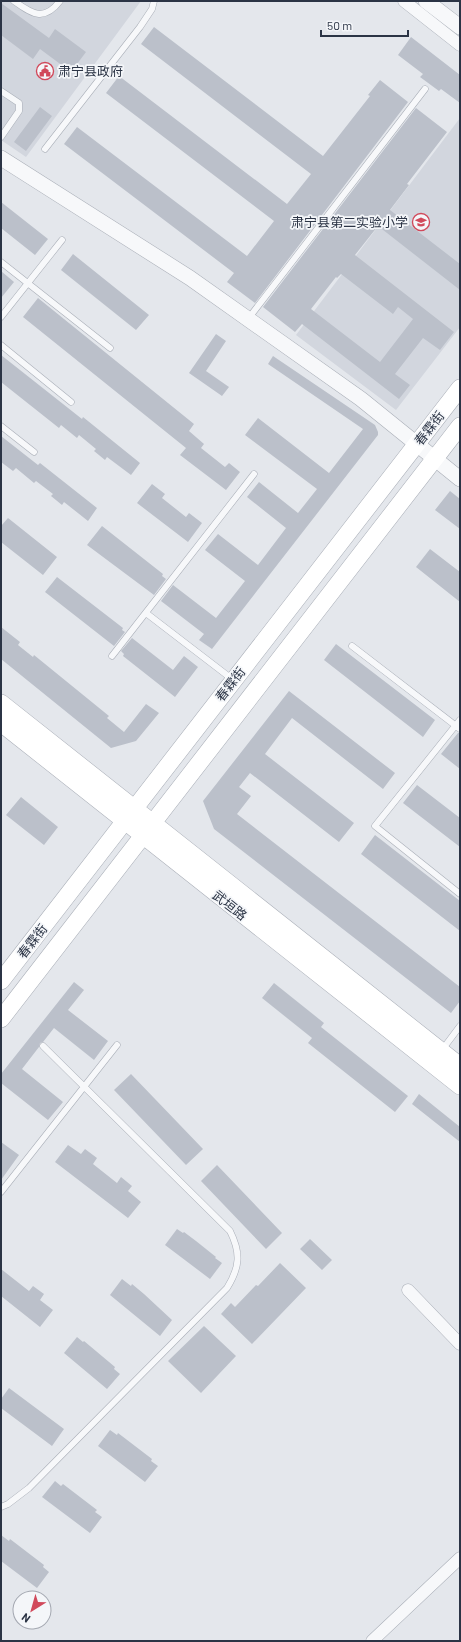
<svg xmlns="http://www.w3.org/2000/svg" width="461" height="1642" font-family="Barlow,'Noto Sans SC',sans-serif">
	<rect width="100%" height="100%" fill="#e4e7ec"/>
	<path fill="#d2d6de" d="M1 1H141L26 157 1 140Z
		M460 118V327L396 410 296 335Z"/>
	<path fill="#bbc0ca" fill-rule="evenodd" d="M1 3 49 38 55 29 86 52 71 72 40 49 33 59 1 35Z
		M154 27 323 156 370 96 368 95 380 80 408 102 255 303 227 282 234 273 64 144 77 127 247 256 274 221 106 93 119 76 287 204 311 174 141 44Z
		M411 37 460 75V103L441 89 439 91 420 77 423 74 398 55Z
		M40 107 52 116 26 151 14 142Z
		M416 108 447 132 407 184 409 185 390 210 460 264V290L378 226 355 255 454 332 440 350 423 338 395 374 410 385 399 399 302 324 295 332 263 307ZM341 274 393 314 398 307 413 319 380 362 311 309 336 277 337 278Z
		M1 202 48 239 35 255 1 228Z
		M73 254 149 315 136 330 61 270Z
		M1 271 14 282 1 298Z
		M38 298 194 424 189 431 204 444 201 448 225 467 229 463 240 472 226 490 180 455 186 448 23 317Z
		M216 334 226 341 206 371 229 387 222 396 189 373Z
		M1 355 82 419 83 417 140 463 131 475 107 457 105 460 94 451 96 449 79 435 77 438 61 425 59 428 1 382Z
		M273 356 375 425 378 432V435L212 649 199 640 204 634 161 601 173 585 216 618 245 581 205 550 218 534 258 565 286 528 247 497 259 482 298 513 317 489 245 435 258 418 329 473 363 429 268 364Z
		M1 436 38 465 40 463 97 508 88 521 64 502 62 505 51 496 53 494 36 481 34 483 16 468 13 471 1 462Z
		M152 484 165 494 162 498 186 517 189 513 202 523 188 542 137 503Z
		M450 491 460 499V529L435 510Z
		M8 518 57 557 43 575 1 542V526Z
		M102 526 163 574 162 576 166 579 154 595 87 545Z
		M430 549 460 572V602L416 567Z
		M57 577 123 628 122 630 125 632 114 646 45 592Z
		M1 627 20 642 18 645 33 657 34 655 109 716 107 718 124 732 146 704 159 713 136 741 111 748 1 659Z
		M132 638 173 670 184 656 198 667 175 697 123 656 124 654 121 651Z
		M336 644 435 720 423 737 324 660Z
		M289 691 395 773 383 789 292 718 265 754 354 823 339 842 250 773 239 787 251 796 237 814 460 987V1001L451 1013 214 829 203 801Z
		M458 733H460V769L441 754Z
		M417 785 460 818V847L403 803Z
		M21 797 58 827 44 845 6 815Z
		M375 835 460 901V931L361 854Z
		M74 982 84 990 68 1010 108 1041 94 1060 54 1028 43 1042 40 1043 39 1047 22 1069 63 1102 48 1120 1 1083V1074Z
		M274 983 324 1023 321 1027 408 1096 395 1112 308 1043 312 1038 262 998Z
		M131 1074 203 1149 186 1165 114 1090Z
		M419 1094 460 1127V1142L412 1104Z
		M1 1142 19 1155 1 1180Z
		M68 1145 81 1154 85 1149 97 1158 93 1164 117 1183 121 1177 132 1186 128 1191 141 1202 128 1218 55 1162Z
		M217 1165 282 1233 266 1249 201 1181Z
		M177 1229 183 1233 184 1232 196 1241 216 1257 215 1258 222 1263 210 1279 165 1245Z
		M310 1239 332 1260 322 1270 300 1249Z
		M280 1263 306 1288 252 1344 221 1314 231 1303 235 1307 256 1285 258 1286Z
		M1 1269 29 1291 33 1286 44 1294 40 1300 53 1310 40 1327 1 1296Z
		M122 1279 131 1286 132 1284 144 1294 172 1320 160 1336 110 1295Z
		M204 1326 236 1356 201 1393 168 1361Z
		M77 1337 83 1342 84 1341 115 1367 114 1369 120 1374 107 1389 64 1353Z
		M9 1388 64 1429 52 1446 1 1408V1399Z
		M110 1430 117 1435 118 1433 152 1459 151 1461 158 1466 145 1482 98 1446Z
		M55 1481 61 1486 63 1484 97 1510 95 1512 102 1517 90 1533 42 1497Z
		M1 1535 9 1541 10 1539 44 1565 43 1567 49 1572 37 1588 1 1561Z"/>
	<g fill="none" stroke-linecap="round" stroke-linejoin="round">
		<g stroke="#a9aeb7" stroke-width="7">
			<path id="service" d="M14 1C32 14 44 22 60 1
				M1 91 19 103V111L1 137
				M45 149 140 27 152 9 154 1
				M1 262 110 348
				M1 317 62 240
				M248 319 425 89
				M1 345 71 402
				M1 426 34 452
				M146 613 232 679
				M352 646 460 729
				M112 656 254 474
				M460 720 375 826 460 894
				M442 1050 460 1026
				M1 1192 117 1045
				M1 1507 8 1504 29 1488 227 1288C240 1267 241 1253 230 1231L43 1046"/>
		</g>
		<g stroke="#a9aeb7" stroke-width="13">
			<path id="minor" d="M404 1 460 45
				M408 1290 460 1344
				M372 1641 460 1558"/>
		</g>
		<g stroke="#a9aeb7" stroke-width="16">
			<path id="tertiary" d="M426 1 460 27
				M1 158 190 278 361 399 460 479"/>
		</g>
		<g stroke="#a9aeb7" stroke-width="18">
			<path id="secondary" d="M1 703 460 1066
				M1 723 460 1086
				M1 981 460 388
				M1 1019 460 426"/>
		</g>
		<use href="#service" stroke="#f7f8fa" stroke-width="6"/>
		<use href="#minor" stroke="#f7f8fa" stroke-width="12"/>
		<use href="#tertiary" stroke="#f7f8fa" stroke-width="15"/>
		<use href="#secondary" stroke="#fff" stroke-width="17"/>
	</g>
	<defs>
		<g id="civic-ring" transform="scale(0.9)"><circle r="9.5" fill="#f4f6f9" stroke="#d1495b" stroke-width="1.5"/><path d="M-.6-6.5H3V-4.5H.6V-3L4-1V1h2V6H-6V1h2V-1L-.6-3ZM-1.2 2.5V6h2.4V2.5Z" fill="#d1495b"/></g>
		<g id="school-ring" transform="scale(0.9)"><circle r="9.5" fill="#f4f6f9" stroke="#d1495b" stroke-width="1.5"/><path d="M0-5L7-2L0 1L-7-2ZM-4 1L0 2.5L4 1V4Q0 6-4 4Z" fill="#d1495b"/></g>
	</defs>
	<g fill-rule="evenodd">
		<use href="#civic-ring" x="45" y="71"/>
		<use href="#school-ring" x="421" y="222"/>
	</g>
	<g text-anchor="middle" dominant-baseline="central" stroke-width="3.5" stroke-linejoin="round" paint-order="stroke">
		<g font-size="13" fill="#2b3445" stroke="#f4f6f9" text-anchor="start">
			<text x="58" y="71">肃宁县政府</text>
			<text x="408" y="222" text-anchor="end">肃宁县第二实验小学</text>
		</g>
		<g font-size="13" fill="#2b3445" stroke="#f4f6f9">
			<text transform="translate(429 428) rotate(-52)">春霖街</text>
			<text transform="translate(230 684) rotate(-52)">春霖街</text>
			<text transform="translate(230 905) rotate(38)">武垣路</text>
			<text transform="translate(32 941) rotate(-52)">春霖街</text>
		</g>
	</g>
	<rect width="461" height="1642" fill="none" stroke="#2b3445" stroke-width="4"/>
	<g transform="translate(32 1610) rotate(217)"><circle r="19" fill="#f4f6f9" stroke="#a4a8b1"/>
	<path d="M0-3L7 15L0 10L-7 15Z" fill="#d1495b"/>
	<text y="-6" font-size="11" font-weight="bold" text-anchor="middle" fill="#2b3445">N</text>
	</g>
	<path d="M321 30v6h87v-6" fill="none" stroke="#2b3445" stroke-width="2"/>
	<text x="327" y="30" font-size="12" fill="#2b3445" stroke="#f4f6f9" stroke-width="3" paint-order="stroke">50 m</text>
</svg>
